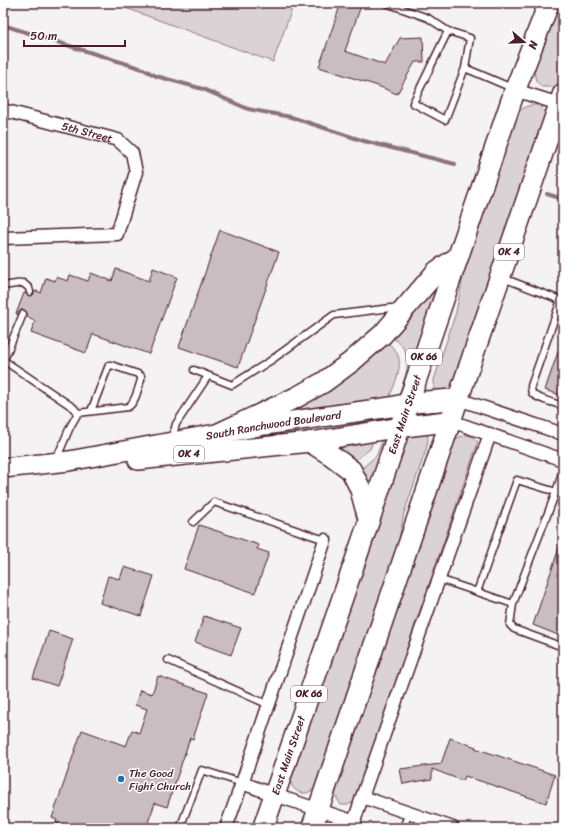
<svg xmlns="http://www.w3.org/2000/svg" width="566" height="831" font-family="Sriracha,sans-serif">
	<rect width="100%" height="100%" fill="#f4f2f2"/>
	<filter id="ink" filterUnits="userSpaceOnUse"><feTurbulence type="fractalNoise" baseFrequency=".025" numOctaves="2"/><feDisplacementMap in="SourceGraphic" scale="8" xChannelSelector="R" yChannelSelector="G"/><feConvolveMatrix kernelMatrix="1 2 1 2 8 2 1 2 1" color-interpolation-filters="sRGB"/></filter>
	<g filter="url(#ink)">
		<path fill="#dbd2d5" stroke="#927880" d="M112 3H294L273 62Z
			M558 3H563V76L561 82 553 87H542L536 81 533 68Z
			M531 105H539L544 110 548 117 457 384 449 391 434 393V380L456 312 465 267 518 112 525 107Z
			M444 276 402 397 397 399C403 382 414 362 402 346 399 342 394 339 390 336Z
			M386 341C389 344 393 347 395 350 406 364 393 387 388 401L265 420Z
			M427 429 428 440 426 450 404 513 395 561 319 783C316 787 312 792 306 793 300 794 292 789 291 783 290 780 291 776 292 773L408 435Z
			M384 435 387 441 373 485H367L360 470 377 455Z
			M466 435 472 436 478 442 354 802 347 805H341L332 790 452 442 459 437Z
			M374 438 370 449 353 462 335 447Z"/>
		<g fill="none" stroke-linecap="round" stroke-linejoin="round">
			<path stroke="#8d727a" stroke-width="4" d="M3 25 143 69 156 76 203 89 248 109 291 117 364 141 455 164
				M547 194 563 199"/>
		</g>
		<path fill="#cabdc1" stroke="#4a1f2b" d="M341 3H362L345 51 385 65 400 38 423 37 424 62H415L397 94 378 86 319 67Z
			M220 230 279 252 238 367 179 347Z
			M153 268 177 277 149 354 93 334 86 353 31 333 35 321 27 316V313L24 310H21L18 314H16L24 293H26L27 295 31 296 33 295 34 292 37 291 41 293 46 278 55 281 56 277 68 281 70 275 88 281 91 273 112 281 116 269 149 281Z
			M561 343H563V396L545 390Z
			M199 525 259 545 257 549 269 553 255 593 184 569Z
			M561 542H563V637L533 625Z
			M124 567 154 576 141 616 100 603 108 576 120 579Z
			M204 616 241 628 231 655 195 642Z
			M49 631 73 639 57 686 33 678Z
			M158 676 208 693 193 739 190 738 167 807 155 803 146 828H71L56 823 57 820 52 818 82 730 126 746 132 730 139 733 147 709 135 705 140 690 152 694Z
			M450 738 476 747 475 748 555 775 546 803 465 776 463 781 432 769V779L403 784 400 769 441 764Z"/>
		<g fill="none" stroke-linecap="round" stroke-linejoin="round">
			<g stroke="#4a1f2b" stroke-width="9">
				<path id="service" d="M386 3 428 18 448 31
					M465 68 445 120 413 103 448 31 470 38 465 68 512 88
					M503 278 563 301
					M3 286 23 283 29 288 30 292
					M561 300 531 386C531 388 531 390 532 393 536 399 556 403 563 406
					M3 360 74 408 78 413 70 427 56 460
					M4 360 23 314
					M194 370 232 385 270 361 334 315 391 308 399 309
					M78 413 128 407C136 402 138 388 141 380V376L138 374 111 365H109L91 411
					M172 439 176 424 208 376
					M193 522 214 502 325 540
					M439 579 513 604 556 492 563 470
					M477 592 517 480 563 494
					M513 604 510 625 514 629 563 647
					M168 660 269 705
					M180 828 202 770 242 783
					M403 828 409 813"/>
			</g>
			<g stroke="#4a1f2b" stroke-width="15">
				<g id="minor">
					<path d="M515 90 559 104"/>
					<path id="s1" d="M3 110 118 140 132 153 136 172 117 234 3 238"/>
					<path d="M458 399 563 434"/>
					<path d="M451 421 563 460"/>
					<path d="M242 783 275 795 355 822"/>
					<path d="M362 797 453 828"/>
					<path d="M226 828 242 783 325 540"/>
					<path d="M352 828 362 797 490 434"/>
				</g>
			</g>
			<g stroke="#4a1f2b" stroke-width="22">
				<g id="primary">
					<path d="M138 460 310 442 383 430 400 427"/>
					<path id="s2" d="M3 468 69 461 265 425 391 407 408 403"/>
				</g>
			</g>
			<g stroke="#4a1f2b" stroke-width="23">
				<g id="trunk">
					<path d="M408 403 458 399"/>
					<path d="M400 427 451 421"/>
					<path d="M220 433 297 397 324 382 351 362 383 334 437 271 458 257"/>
					<path d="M310 442 331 455 351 470 360 488 369 521"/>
					<path id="s3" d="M263 828 369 521 400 427 515 90 549 3"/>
					<path d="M312 828 458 399 563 94"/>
				</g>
			</g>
			<use href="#service" stroke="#fff" stroke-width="6"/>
			<use href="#minor" stroke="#fff" stroke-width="12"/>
			<use href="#primary" stroke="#fff" stroke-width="19"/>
			<use href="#trunk" stroke="#fff" stroke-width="20"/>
		</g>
	</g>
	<circle fill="#1f6fb2" stroke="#fff" stroke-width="1.5" cx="121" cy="779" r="4"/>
	<g text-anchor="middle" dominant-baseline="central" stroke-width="3" stroke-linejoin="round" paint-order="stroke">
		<g fill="#fff" stroke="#80626b" stroke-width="1">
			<rect x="494" y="244" width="30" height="16" rx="3"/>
			<rect x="406" y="349" width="36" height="16" rx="3"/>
			<rect x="174" y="446" width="30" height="16" rx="3"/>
			<rect x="291" y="686" width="36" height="16" rx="3"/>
		</g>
		<g font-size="10" font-weight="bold" fill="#4a1f2b">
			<text x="509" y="252">OK 4</text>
			<text x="424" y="357">OK 66</text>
			<text x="189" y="454">OK 4</text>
			<text x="309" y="694">OK 66</text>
		</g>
		<g font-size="11" fill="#4a1f2b" stroke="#fff">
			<text stroke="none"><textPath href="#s1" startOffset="87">5th Street</textPath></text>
			<text stroke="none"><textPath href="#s3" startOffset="437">East Main Street</textPath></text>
			<text stroke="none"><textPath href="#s2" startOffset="274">South Ranchwood Boulevard</textPath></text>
			<text stroke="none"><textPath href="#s3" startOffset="77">East Main Street</textPath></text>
		</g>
		<g font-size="11" fill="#4a1f2b" stroke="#fff" text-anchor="start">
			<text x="129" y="773">The Good<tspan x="129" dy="13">Fight Church</tspan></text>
		</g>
	</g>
	<rect width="566" height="831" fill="none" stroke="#fff" stroke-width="16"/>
	<rect x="8" y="8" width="550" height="815" fill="none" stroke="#4a1f2b" stroke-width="1.5" filter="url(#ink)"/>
	<g transform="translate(524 42) rotate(109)" stroke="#ffffff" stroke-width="3" paint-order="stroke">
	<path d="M0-3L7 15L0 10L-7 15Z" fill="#4a1f2b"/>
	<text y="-6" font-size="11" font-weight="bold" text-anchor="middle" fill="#4a1f2b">N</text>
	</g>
	<path d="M24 40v6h101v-6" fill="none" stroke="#4a1f2b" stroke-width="2"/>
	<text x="30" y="40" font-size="12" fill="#4a1f2b" stroke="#ffffff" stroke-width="3" paint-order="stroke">50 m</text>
</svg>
